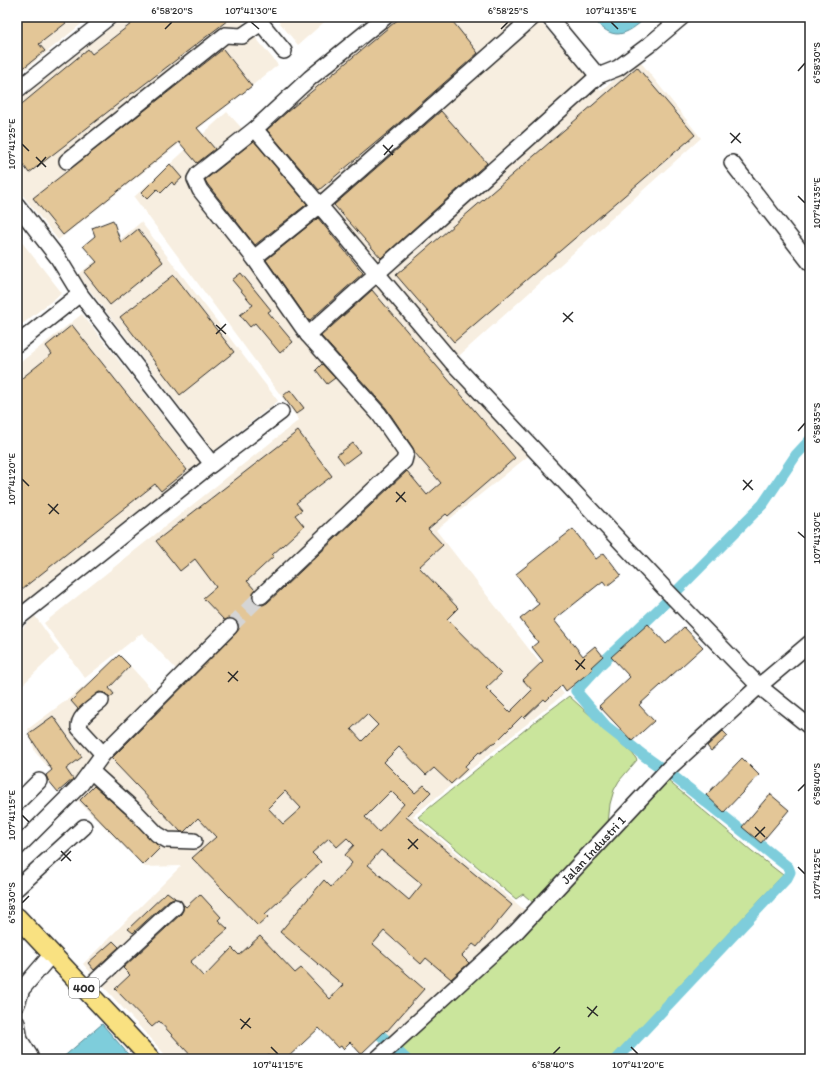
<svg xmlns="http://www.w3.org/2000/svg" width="827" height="1076" font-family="Itim,sans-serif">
	<rect width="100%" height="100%" fill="#fff"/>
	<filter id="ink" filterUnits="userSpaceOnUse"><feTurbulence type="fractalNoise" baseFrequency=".025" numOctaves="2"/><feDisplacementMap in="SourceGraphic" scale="8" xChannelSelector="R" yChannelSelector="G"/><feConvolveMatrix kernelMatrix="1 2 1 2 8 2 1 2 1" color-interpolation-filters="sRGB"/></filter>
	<g filter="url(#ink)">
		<path fill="#f7eee0" d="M17 17H90L17 76Z
			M124 17H239L278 65 58 240 17 188V98Z
			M275 17H330L298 45Z
			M396 17H536L601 91 639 60 701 138 450 364 532 453 436 530 564 694 413 816 528 913 383 1045 334 1001 269 1059H169L83 964 181 866 145 867 81 804 35 752 28 729 123 658 153 691 176 669 142 633 85 678 44 623 299 420 134 197 227 112 249 136Z
			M141 222 278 401 214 451 78 275Z
			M17 236 62 293 17 328Z
			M82 314 202 466 17 609V365Z
			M35 616 59 650 17 690V633Z"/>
		<path fill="#cae59c" stroke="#7a8864" d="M569 696 633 754 637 760 619 781 614 790 610 804 608 824 536 905 523 894 516 899 418 817 537 720Z
			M667 780 752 851 783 875 611 1059H411L401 1048Z"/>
		<path fill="#7ecddb" stroke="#5d8c95" d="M592 17H647C625 36 613 43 592 17Z
			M102 1024 128 1054 122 1059H61Z"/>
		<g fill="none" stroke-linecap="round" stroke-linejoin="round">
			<path stroke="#7ecddb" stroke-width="11" d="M370 1025 406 1059
				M617 1059 787 878 790 872 788 867 678 780 643 755 606 726 576 691 600 665 660 608 763 504 796 455 810 440"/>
		</g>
		<path fill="#e3c697" stroke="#2b2b2b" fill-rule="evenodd" d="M17 17H61L66 23 39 44 45 51 17 73Z
			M140 17H232L133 93H132L29 173 17 156V108L88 49 92 54Z
			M401 17H449L478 53 392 129 319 190 267 130 287 112Z
			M223 49 252 86 197 128 215 149 197 163 179 142 63 235 33 198Z
			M637 67 695 135 454 342 396 275Z
			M441 111 487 163 381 258 334 205Z
			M254 141 307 204 255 245 208 185 205 180Z
			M170 164 182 178 174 185 172 182 161 193 157 189 147 199 141 193Z
			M318 218 363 273 309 321 266 260Z
			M113 220 121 243 138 229 163 262 110 305 84 272 97 262 83 246 95 236 92 228Z
			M241 273 271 310 268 312 293 342 280 353 255 323 250 327 240 315 253 305 232 280Z
			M174 275 234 352 180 395 120 317Z
			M372 290 515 458 448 516 446 514 428 529 443 545 419 567 458 608 447 619 501 674 486 688 510 712 532 690 523 680 543 661 532 647 538 642 520 619 539 604 516 574 573 529 596 559 604 553 621 575 607 586 603 581 554 620 583 656 595 646 603 656 591 667 593 669 566 691 562 685 546 701 544 699 524 718 522 716 494 744 492 743 481 753 479 752 465 766 467 769 451 784 434 768 426 775 399 747 384 762 415 793 424 785 431 792 406 817 512 905 477 947 473 944 462 956 469 963 451 979 426 958 421 964 384 931 373 944 424 989 387 1031 386 1030 361 1054 350 1042 343 1049 341 1046 338 1048 319 1028 286 1059H273L269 1055 264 1059H194L159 1021 152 1027 115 989 130 975 123 968 181 914 183 910 184 905 186 907 200 894 221 917 218 920 228 929 190 962 204 977 232 948 239 955 260 936 295 973 301 968 330 999 343 985 280 932 324 880 331 887 352 863 345 855 354 845 347 838 337 847 329 838 312 853 321 862 265 914 268 917 258 926 192 858 216 837 198 818 184 832H181L115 763 116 762 112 758 236 633 239 629V624L236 620 233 618H228L224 620 203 598 216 587 195 559 180 571 156 541 298 431 332 476 296 503 302 510 295 515 304 526 272 555 274 556 247 581 255 590 252 598 254 602 258 604 263 605 267 603 407 471 427 495 441 483 415 453 413 448 386 408 321 336ZM367 714 378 725 362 741 351 729ZM285 791 301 808 283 824 268 808ZM391 791 404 804 379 832 365 817ZM381 850 422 884 409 900 368 865Z
			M72 325 187 470 161 491 155 484 17 593V382L52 354 46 346Z
			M322 364 335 378 327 384 316 370Z
			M290 390 304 408 296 414 283 396Z
			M353 443 360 452 344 464 337 455Z
			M648 624 666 644 684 627 703 647 639 705 654 721 632 741 599 706 630 677 611 657Z
			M119 655 130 666 109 688 114 694 109 698 105 693 99 692 78 709 71 701Z
			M53 716 82 757 66 769 73 779 58 792 48 780 46 775 52 770 28 734Z
			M723 731 728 736 711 751 707 746Z
			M742 758 759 775 724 812 706 795Z
			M94 786 126 814 160 848 143 865 80 800Z
			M770 794 789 810 761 843 742 827Z
			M167 892 175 898 169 900 133 933 128 929Z
			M113 941 119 947 94 970 88 963Z"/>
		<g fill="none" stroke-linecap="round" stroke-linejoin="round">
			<path stroke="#d5d5d5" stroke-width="15" stroke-dasharray="15 8" stroke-linecap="butt" d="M230 627 261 596"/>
			<g stroke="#2b2b2b" stroke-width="18">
				<g id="minor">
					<path d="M256 17 284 51"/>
					<path d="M549 17 598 76 618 68 649 45 682 17"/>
					<path d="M17 90 109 17"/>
					<path d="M255 129 451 361 668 592 759 686 810 727"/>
					<path d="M67 161 225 35 242 36 261 23"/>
					<path d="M732 163 810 263"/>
					<path d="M17 205 58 258 80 294 212 464"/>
					<path d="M254 258 319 206 533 17"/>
					<path d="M308 335C405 248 502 163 598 76"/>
					<path d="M17 344 80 294"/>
					<path d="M261 596 404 461 406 453 379 414 308 335 254 258 200 190 195 179 198 174 255 129 310 78 385 17"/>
					<path d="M17 619 212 464 281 412"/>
					<path d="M101 701C93 708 78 716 79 728L103 754"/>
					<path d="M91 771 132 808 157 834 167 840 194 841"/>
					<path d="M17 803 39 781"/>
					<path d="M17 848 81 784 103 754 230 627"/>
					<path d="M17 888 84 827"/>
					<path d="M86 990 175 907"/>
					<path d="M17 1004 22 989 52 954"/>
					<path d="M17 1023 20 1040 30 1056"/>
					<path id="s1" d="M377 1059 516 932 669 768 759 686 810 643"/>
				</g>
			</g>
			<g stroke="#2b2b2b" stroke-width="21">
				<path id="major" d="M17 917 151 1059"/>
			</g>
			<use href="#minor" stroke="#fff" stroke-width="15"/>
			<use href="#major" stroke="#f9e181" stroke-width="18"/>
		</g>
	</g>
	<path fill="none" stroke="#2b2b2b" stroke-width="1.5" d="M251 22 259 29M611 22 618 29M165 29 172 22M501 29 508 22M798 71 805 63M730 133 741 143M731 143 740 133M22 144 29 151M383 145 393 155M384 155 393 145M36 157 46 167M37 167 46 157M798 196 805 203M563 313 573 322M563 322 573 312M216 325 226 334M216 334 226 324M798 431 805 423M22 479 29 486M743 480 753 490M743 490 752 480M396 492 406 502M396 502 405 492M48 504 59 514M49 514 58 504M798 532 805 538M575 660 585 669M576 670 585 659M228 672 238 681M228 682 238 671M798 791 805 784M22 815 29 822M755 827 765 837M755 837 765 827M408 839 418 849M408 849 418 839M61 851 71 861M61 861 71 851M798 867 805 874M22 903 29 896M587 1007 598 1016M588 1017 597 1006M240 1019 251 1028M241 1029 250 1018M271 1047 278 1054M631 1047 638 1054M553 1054 560 1047"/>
	<g text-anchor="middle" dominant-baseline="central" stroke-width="3" stroke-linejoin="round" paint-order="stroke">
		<rect fill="#fff" stroke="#6b6b6b" stroke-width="1" x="69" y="978" width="30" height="20" rx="3"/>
		<g font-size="12" font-weight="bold" fill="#2b2b2b">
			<text x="84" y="988">400</text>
		</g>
		<g font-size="13" fill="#2b2b2b" stroke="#fff">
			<text stroke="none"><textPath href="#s1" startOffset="301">Jalan Industri 1</textPath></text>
		</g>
	</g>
	<rect width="827" height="1076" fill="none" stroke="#fff" stroke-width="44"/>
	<rect x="22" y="22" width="783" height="1032" fill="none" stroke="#2b2b2b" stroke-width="1.5"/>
	<g font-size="10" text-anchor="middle" fill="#2b2b2b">
		<text x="172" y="14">6°58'20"S</text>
		<text x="251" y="14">107°41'30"E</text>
		<text x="508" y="14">6°58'25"S</text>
		<text x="611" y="14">107°41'35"E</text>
		<text transform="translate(816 63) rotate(-90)" y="4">6°58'30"S</text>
		<text transform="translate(11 144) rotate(-90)" y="4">107°41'25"E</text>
		<text transform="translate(816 203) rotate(-90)" y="4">107°41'35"E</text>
		<text transform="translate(816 423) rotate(-90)" y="4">6°58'35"S</text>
		<text transform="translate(11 479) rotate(-90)" y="4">107°41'20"E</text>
		<text transform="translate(816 538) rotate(-90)" y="4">107°41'30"E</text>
		<text transform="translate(816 784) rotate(-90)" y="4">6°58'40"S</text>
		<text transform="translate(11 815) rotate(-90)" y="4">107°41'15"E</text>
		<text transform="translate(816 874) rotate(-90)" y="4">107°41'25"E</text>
		<text transform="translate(11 903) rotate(-90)" y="4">6°58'30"S</text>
		<text x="278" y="1068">107°41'15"E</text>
		<text x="553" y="1068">6°58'40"S</text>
		<text x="638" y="1068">107°41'20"E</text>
	</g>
</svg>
